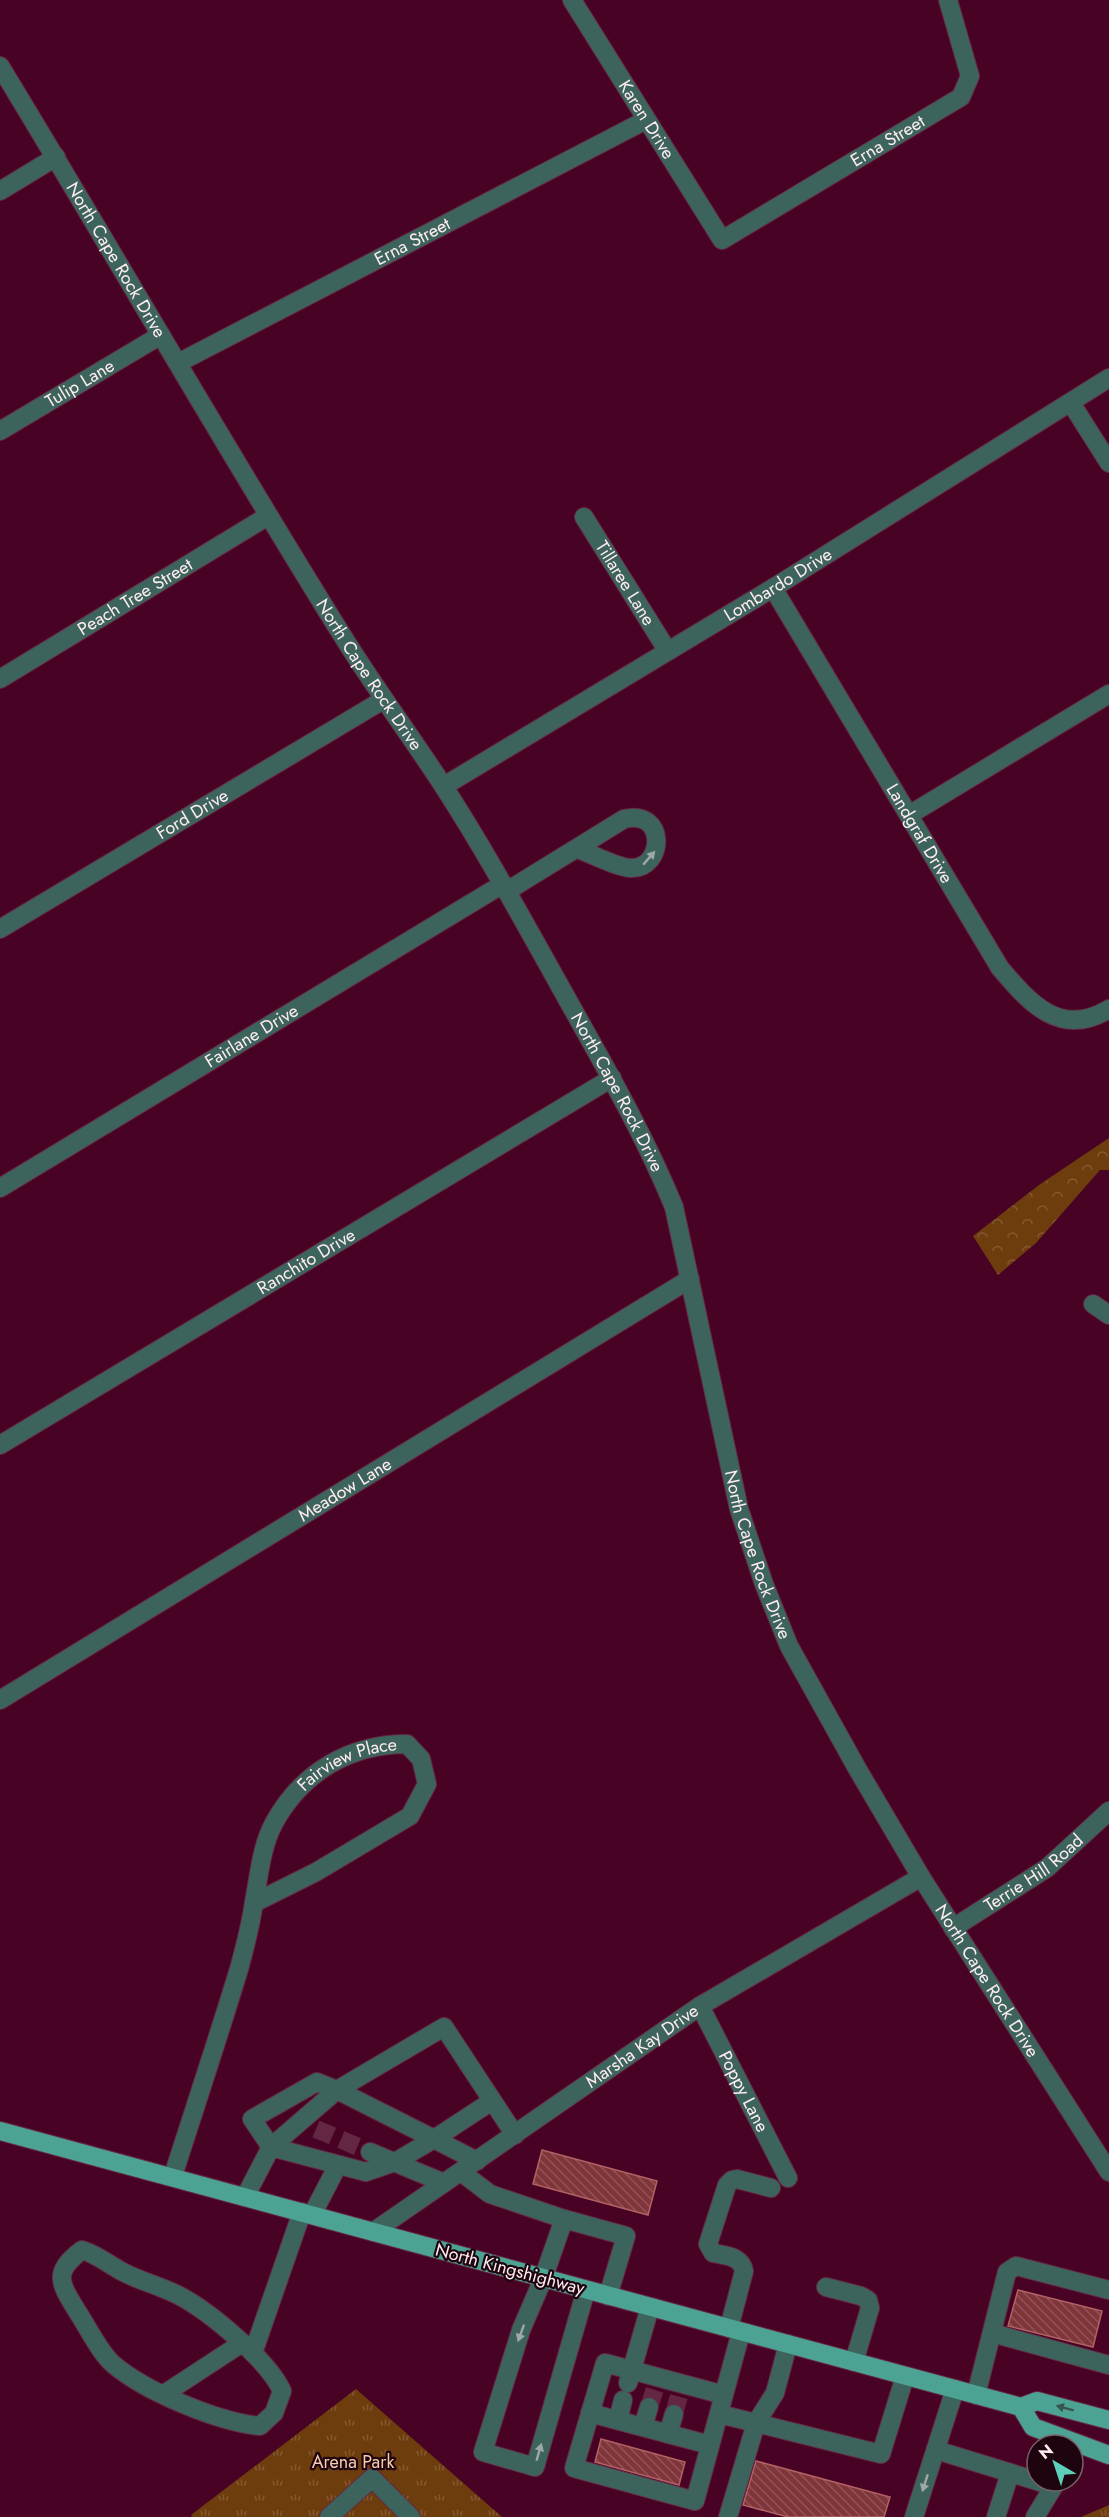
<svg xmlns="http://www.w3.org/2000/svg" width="1109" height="2517" font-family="Jost,sans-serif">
	<defs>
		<pattern id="forest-crowns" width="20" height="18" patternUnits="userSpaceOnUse" patternTransform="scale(1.5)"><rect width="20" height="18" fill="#6e3d0e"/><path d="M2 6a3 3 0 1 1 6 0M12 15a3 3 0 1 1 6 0" fill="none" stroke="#845932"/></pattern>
		<pattern id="park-tufts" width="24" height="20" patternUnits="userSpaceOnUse" patternTransform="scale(1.5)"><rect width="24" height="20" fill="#6e3d0e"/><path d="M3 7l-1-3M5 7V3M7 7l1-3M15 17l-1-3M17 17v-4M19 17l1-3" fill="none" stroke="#845932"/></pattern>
		<pattern id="building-back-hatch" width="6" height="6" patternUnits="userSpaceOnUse" patternTransform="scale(1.5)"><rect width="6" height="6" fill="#7f3539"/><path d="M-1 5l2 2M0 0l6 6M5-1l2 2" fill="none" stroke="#925256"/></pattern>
	</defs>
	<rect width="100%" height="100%" fill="#480324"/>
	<path fill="url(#forest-crowns)" d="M1109 1138V1170H1100L1036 1243 998 1275 973 1236 1039 1185Z"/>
	<path fill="url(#park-tufts)" d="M356 2389 502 2517H192L191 2515Z
		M1109 2505V2517H1081Z"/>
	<path fill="url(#building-back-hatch)" stroke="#b26264" stroke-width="1.5" d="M542 2150 657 2181 648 2215 533 2184Z
		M1018 2290 1102 2311 1093 2347 1008 2326Z
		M601 2439 685 2462 679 2485 595 2462Z
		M756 2461 890 2497 884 2517H788L743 2505Z"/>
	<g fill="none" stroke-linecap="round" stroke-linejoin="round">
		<path stroke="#632643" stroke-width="18" stroke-dasharray="18 9" stroke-linecap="butt" d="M316 2129 370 2152
			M649 2407 655 2389
			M674 2414 679 2396"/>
		<g stroke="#652845" stroke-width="20">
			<g id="minor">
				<path id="s1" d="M572 0 722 240 961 97 970 76 948 0"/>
				<path id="s2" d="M0 66C117 258 228 453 347 643 378 692 412 738 444 787 486 852 523 920 561 988 601 1060 643 1131 674 1207L739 1509 764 1584 789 1646 858 1770 921 1877 1109 2172"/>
				<path d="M0 191 56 157"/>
				<path id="s3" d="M178 363 646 120"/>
				<path d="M1071 403 1109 463"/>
				<path id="s4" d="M0 431 161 335"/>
				<path id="s5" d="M584 517 667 650"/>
				<path id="s6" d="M773 588 1000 968C1029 1002 1060 1039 1109 1009"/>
				<path id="s7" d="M0 679 268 516"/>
				<path id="s8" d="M444 786 773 588 1109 378"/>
				<path d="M909 815 1109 694"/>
				<path d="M507 891 624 819C667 808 665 870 630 868 615 867 593 854 577 849"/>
				<path id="s9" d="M0 929 383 700"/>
				<path id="s10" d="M0 1188 503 884"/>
				<path d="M1093 1304 1109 1315"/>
				<path id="s11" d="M0 1445 612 1078"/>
				<path id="s12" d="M0 1700 690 1279"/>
				<path id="s13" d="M953 1928 1047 1868 1109 1811"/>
				<path id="s14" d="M700 2006 788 2178"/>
				<path d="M317 2082 337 2090 271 2147 252 2119Z"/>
				<path d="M370 2152 444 2183"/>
				<path d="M477 2161 434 2139 492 2101"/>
				<path d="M461 2172 490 2194 564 2219 543 2279 521 2330 483 2452 535 2467 586 2290"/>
				<path id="s15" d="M173 2176C195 2107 218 2038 239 1969 245 1947 251 1924 254 1902 259 1877 261 1847 274 1823 302 1772 350 1744 407 1744L421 1759 427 1784 410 1816 316 1872 254 1903"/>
				<path d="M245 2197 271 2147 366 2172 395 2162 434 2139 337 2090 444 2027 515 2135"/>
				<path d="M312 2215 338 2165"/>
				<path d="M564 2219 626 2236 608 2296"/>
				<path id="s16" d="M373 2232 700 2006 921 1877"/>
				<path d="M82 2250C98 2255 108 2264 123 2272 140 2281 160 2286 178 2295 209 2311 268 2360 282 2391L274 2413 260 2426C218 2422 146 2392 113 2364 100 2353 87 2326 77 2311 59 2282 53 2272 82 2250Z"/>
				<path d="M826 2287 861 2296 868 2300 870 2308 854 2362"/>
				<path d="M729 2328 744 2271C741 2256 727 2256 713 2253L708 2244 727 2185 732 2180 737 2179 771 2188"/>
				<path d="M992 2333 1109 2365"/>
				<path d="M788 2344 775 2393 756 2423 881 2454 905 2376"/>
				<path d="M253 2353 302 2212"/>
				<path d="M628 2383 650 2307"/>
				<path d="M164 2394 242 2343"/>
				<path d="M724 2395 605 2363 574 2468 695 2501 741 2332"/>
				<path d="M976 2395 1007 2272 1016 2266 1109 2290"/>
				<path d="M590 2413 710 2445"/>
				<path d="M719 2414 756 2423 728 2517"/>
				<path d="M618 2420 623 2400"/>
				<path d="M643 2427 649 2407"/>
				<path d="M668 2434 674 2414"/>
				<path d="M936 2450 1053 2486"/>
				<path d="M329 2517 372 2478 411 2517"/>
				<path d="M914 2517 955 2389"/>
				<path d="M996 2517 1010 2473"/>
				<path d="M1035 2517 1057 2481"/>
			</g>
		</g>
		<g stroke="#652845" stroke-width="20">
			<path id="major" d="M0 2131 1021 2407 1037 2401 1109 2420
				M1021 2407 1033 2427 1109 2455"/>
		</g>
		<use href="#minor" stroke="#3d645c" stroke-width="18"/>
		<use href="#major" stroke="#4da393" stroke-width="18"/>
	</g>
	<defs><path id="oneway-solid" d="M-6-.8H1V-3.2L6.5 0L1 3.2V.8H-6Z" transform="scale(1.5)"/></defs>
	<g fill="#9ea8a6">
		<use href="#oneway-solid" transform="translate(649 858) rotate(-49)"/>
		<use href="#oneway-solid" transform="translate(521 2333) rotate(110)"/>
		<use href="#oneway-solid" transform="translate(539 2452) rotate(-74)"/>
		<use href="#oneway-solid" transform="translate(925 2483) rotate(108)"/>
	</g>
	<use fill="#365450" href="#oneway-solid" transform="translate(1065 2408) rotate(-165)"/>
	<g text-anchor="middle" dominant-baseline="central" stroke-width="4.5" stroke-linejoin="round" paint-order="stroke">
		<g font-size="18" fill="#feecf1" stroke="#1e040e">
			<text stroke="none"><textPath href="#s1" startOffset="141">Karen Drive</textPath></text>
			<text stroke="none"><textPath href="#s1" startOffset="476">Erna Street</textPath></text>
			<text stroke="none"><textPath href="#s3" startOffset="264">Erna Street</textPath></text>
			<text stroke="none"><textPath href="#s2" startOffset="226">North Cape Rock Drive</textPath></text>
			<text stroke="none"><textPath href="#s4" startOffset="93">Tulip Lane</textPath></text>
			<text stroke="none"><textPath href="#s5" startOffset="78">Tillaree Lane</textPath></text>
			<text stroke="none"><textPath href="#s8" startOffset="390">Lombardo Drive</textPath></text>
			<text stroke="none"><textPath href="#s7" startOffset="158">Peach Tree Street</textPath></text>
			<text stroke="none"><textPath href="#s2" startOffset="712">North Cape Rock Drive</textPath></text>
			<text stroke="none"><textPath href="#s9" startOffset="224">Ford Drive</textPath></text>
			<text stroke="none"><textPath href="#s6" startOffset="286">Landgraf Drive</textPath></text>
			<text stroke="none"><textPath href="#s10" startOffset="294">Fairlane Drive</textPath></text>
			<text stroke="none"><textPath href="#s2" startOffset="1198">North Cape Rock Drive</textPath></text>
			<text stroke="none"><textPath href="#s11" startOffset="357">Ranchito Drive</textPath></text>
			<text stroke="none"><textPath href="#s12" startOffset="404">Meadow Lane</textPath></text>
			<text stroke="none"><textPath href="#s2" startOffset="1684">North Cape Rock Drive</textPath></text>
			<text stroke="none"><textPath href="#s15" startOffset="466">Fairview Place</textPath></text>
			<text stroke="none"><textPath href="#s13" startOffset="98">Terrie Hill Road</textPath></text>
			<text stroke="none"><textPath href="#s2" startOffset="2170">North Cape Rock Drive</textPath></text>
			<text stroke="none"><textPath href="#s16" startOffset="327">Marsha Kay Drive</textPath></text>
			<text stroke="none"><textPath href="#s14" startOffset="96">Poppy Lane</textPath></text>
			<text transform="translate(510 2269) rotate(15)">North Kingshighway</text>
		</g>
		<g font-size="18" fill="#f5ceb0" stroke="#1e040e">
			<text x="353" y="2462">Arena Park</text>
		</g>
	</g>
	<g transform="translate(1055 2463) rotate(321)"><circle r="28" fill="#1e040e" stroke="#786169" stroke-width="1.5"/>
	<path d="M0-4.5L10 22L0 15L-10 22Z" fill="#5dceb9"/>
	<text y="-9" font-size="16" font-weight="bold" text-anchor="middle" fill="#feecf1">N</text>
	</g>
</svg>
